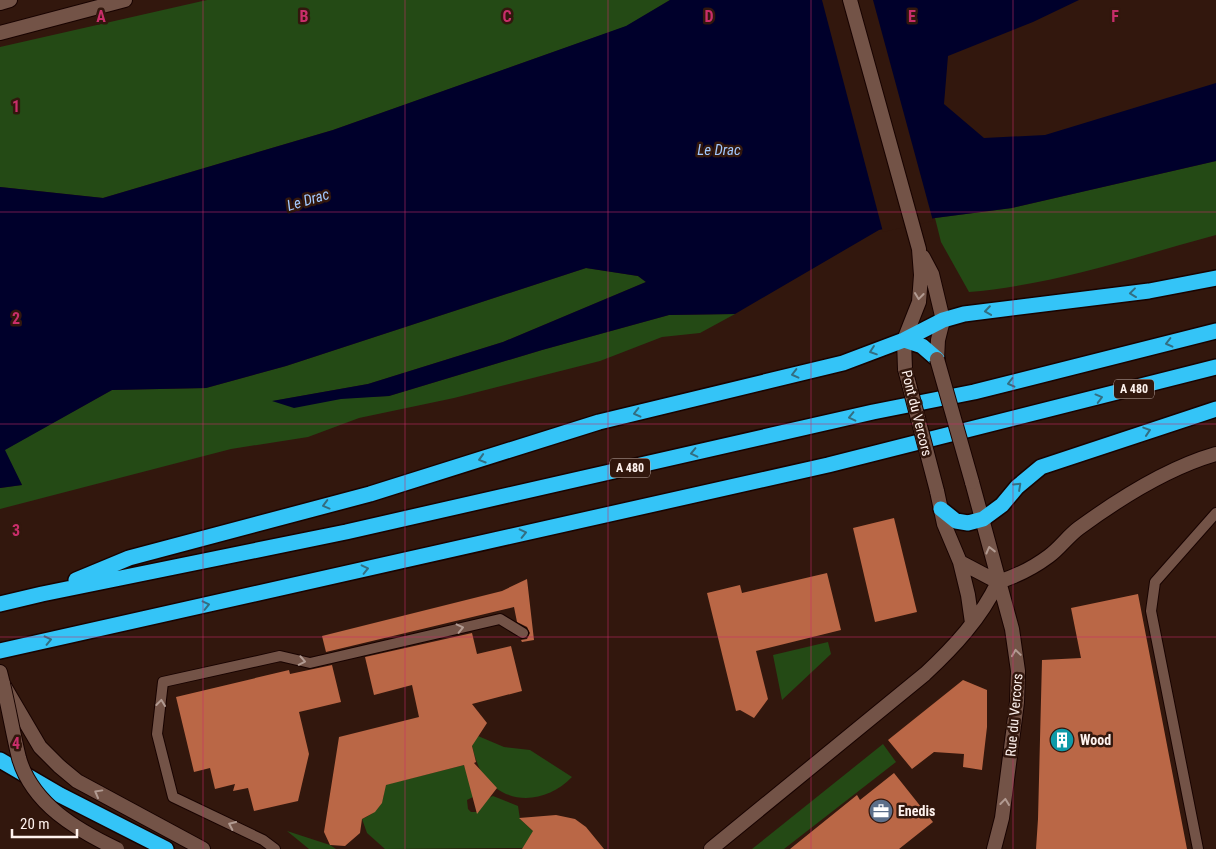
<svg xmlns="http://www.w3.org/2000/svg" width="1216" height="849" font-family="'Roboto Condensed',sans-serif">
	<rect width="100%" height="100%" fill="#32170d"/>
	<path fill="#244a15" d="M207 0H670L627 26 333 130 103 198 0 187V47Z
		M1216 161V235C1135 257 1053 285 969 292L941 242 935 218 1012 208Z
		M586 268 638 276 646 282 503 342 368 384 273 401 389 396 542 350 669 315 735 314 700 333 662 337 600 361 454 398 359 418 308 437 231 449 0 509V488L22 485 4 450 112 390 206 388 286 366Z
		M828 642 831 654 782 700 773 655Z
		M478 736 504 747 530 750 572 777C546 804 504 807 482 773 476 763 473 751 471 740Z
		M883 744 896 762 784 849H752Z
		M464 765 475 796 467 800 468 809 471 812H479L482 801 493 796 518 806 520 819 534 832 524 848 385 849 367 833 362 819C377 813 386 802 384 785Z
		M287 831 330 845 336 849H309Z"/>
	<path fill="#00002b" d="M670 0H1079L1033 22 948 56 944 104 984 138 1045 135 1216 83V161L1012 208 935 218 879 230 735 314 669 315 542 350 389 396 341 399 294 408 272 401 368 384 503 342 646 282 638 276 586 268 286 366 206 388 112 390 5 450 22 485 0 488V187L103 198 333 130 626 26Z"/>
	<path fill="#32170d" d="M822 0H873L933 221 883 232Z"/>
	<path fill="#ba6746" d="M894 518 917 612 875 622 853 528Z
		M827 573 841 630 756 651 768 699 754 718 740 710 736 711 707 593 740 585 742 593Z
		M527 579 534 640 522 642 521 640 527 639 530 633 527 627 517 622 514 607 326 652 322 636 502 591Z
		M1138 594 1187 849H1036L1038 819 1042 660 1081 658 1071 608Z
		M472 633 477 654 511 646 522 691 472 704 487 723 472 746 476 762 474 763 497 788 477 814 464 765 386 785 382 803 375 812 362 819 360 833 345 846 330 845 324 832 339 737 419 717 412 685 374 695 365 657Z
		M332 665 341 702 299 712 309 754 298 801 254 811 248 788 233 791 235 784 215 789 210 768 194 772 176 697 289 670 290 674Z
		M963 680 987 690V727L982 770 963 767 964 754 934 752 912 769 888 740Z
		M894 773 933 822 899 849H790L857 795 860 800Z
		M556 815 575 819 586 827 604 849H522L533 831 519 818Z"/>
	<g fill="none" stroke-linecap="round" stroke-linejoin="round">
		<g stroke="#180300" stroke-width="12">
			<path id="service" d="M275 849 263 840 173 797 157 734 163 682 280 656 310 663 500 619 523 633
				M1198 849 1151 611 1155 582 1216 513"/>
		</g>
		<g stroke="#180300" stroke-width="16">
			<path id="minor" d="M0 3 10 0"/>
		</g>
		<g stroke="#180300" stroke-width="16">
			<path id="tertiary" d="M850 0 919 249 921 275 919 302 904 340 905 369
				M0 33 125 0
				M923 257 932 274 943 320 938 340 937 359
				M972 482 1012 629 1018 671 1017 702 1002 818 994 849
				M937 491 944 524 960 562 968 595 972 623
				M960 562 998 582
				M998 582C1017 576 1033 568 1049 556 1060 548 1068 536 1079 528 1120 498 1167 468 1216 454
				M0 672 3 684 40 747 59 766 77 781 203 849
				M711 849 925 674C954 647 981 618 998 582"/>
		</g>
		<g stroke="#180300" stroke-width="18">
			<path id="motorway" d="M904 340 922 346 937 359
				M941 509 956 521 968 523 983 519 1002 505 1017 487 1041 467 1216 409
				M76 580 129 558 370 494 599 422 843 363 904 340 943 320 964 314 1149 291 1216 278
				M0 604 42 594 346 532 873 412 974 392 1216 331
				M0 651 828 465 1216 367
				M0 760 60 795 166 849"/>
		</g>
		<use href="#service" stroke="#735347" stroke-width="10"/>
		<use href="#minor" stroke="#735347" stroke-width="14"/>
		<use href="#tertiary" stroke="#735347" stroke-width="14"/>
		<use href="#motorway" stroke="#34c4f7" stroke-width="15"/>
		<g stroke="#180300" stroke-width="16" stroke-linecap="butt">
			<path id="tertiary-bridge" d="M937 359 972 482
				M905 369 937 491
				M3 684C9 709 13 734 19 758 32 804 77 830 117 849"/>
		</g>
		<use href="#tertiary-bridge" stroke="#735347" stroke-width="14"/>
	</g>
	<defs><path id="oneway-chevron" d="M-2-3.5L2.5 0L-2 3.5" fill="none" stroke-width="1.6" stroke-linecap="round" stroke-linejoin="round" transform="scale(1.25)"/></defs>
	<g stroke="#336e82">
		<use href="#oneway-chevron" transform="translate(1133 293) rotate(173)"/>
		<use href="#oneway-chevron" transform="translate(988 311) rotate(172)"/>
		<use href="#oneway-chevron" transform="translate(1169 343) rotate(166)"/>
		<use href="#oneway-chevron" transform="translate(873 351) rotate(161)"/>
		<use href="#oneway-chevron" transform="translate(795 374) rotate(166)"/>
		<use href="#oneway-chevron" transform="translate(1011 383) rotate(166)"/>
		<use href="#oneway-chevron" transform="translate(1099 398) rotate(-15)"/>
		<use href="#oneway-chevron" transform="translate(637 413) rotate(166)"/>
		<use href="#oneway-chevron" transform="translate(852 417) rotate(167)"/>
		<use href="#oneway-chevron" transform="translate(1147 431) rotate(-18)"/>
		<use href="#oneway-chevron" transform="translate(694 453) rotate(167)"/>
		<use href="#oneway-chevron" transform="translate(482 459) rotate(163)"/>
		<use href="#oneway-chevron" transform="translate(1018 486) rotate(-43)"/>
		<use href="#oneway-chevron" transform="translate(326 505) rotate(165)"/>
		<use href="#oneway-chevron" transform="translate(523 533) rotate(-13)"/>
		<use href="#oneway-chevron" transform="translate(365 569) rotate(-13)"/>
		<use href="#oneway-chevron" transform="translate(206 605) rotate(-13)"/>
		<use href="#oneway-chevron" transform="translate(48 640) rotate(-13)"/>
	</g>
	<g stroke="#b29b92">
		<use href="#oneway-chevron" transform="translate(919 296) rotate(97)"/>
		<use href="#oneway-chevron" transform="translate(990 550) rotate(-104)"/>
		<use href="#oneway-chevron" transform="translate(460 628) rotate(-13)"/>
		<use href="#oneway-chevron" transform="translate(1016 653) rotate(-98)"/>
		<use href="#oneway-chevron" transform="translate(302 661) rotate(11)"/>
		<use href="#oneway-chevron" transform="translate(161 703) rotate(-83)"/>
		<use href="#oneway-chevron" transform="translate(98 793) rotate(-151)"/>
		<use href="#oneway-chevron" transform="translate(1005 802) rotate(-83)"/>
		<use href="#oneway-chevron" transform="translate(232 825) rotate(-155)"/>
	</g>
	<path fill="none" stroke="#c82e6a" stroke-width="1" stroke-opacity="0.55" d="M203 0V849M405 0V849M608 0V849M811 0V849M1013 0V849M0 212H1216M0 424H1216M0 637H1216"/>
	<defs>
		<g id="building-disc" transform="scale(1.25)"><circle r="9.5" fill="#0f9aa8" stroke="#32170d"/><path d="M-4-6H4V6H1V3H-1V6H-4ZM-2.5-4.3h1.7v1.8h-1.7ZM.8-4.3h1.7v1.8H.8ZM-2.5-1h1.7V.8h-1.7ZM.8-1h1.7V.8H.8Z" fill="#fff"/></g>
		<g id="office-disc" transform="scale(1.25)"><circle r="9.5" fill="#5c6f8a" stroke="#32170d"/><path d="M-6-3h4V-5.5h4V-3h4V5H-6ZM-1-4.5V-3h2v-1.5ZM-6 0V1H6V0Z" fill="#fff"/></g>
	</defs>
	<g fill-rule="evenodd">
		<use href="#building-disc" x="1062" y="740"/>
		<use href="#office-disc" x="881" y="811"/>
	</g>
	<g text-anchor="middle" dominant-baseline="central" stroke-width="5" stroke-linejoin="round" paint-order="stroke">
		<g fill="#32170d" stroke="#c1b0aa" stroke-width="1">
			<rect x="1114" y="379.5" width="40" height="19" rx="4"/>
			<rect x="610" y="458.5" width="40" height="19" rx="4"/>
		</g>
		<g font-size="12" font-weight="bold" fill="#fef2ee">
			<text x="1134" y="389">A 480</text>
			<text x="630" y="468">A 480</text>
		</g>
		<g font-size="14" fill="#fef2ee" stroke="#32170d">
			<text transform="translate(917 413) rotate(76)">Pont du Vercors</text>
			<text transform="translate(1014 715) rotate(-85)">Rue du Vercors</text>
		</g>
		<g font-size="14" font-weight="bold" fill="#fef2ee" stroke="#32170d" text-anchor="start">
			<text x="1080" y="740">Wood</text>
			<text x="898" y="811">Enedis</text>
		</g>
		<g font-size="15" font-style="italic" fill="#a2c8fe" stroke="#32170d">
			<text x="719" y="150">Le Drac</text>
			<text transform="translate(308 200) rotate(-17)">Le Drac</text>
		</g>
	</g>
	<g font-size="16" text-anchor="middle" font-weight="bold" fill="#c82e6a" stroke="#32170d" stroke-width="5" stroke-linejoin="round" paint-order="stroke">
		<text x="101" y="22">A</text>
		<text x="304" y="22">B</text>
		<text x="507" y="22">C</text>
		<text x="709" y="22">D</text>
		<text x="912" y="22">E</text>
		<text x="1115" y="22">F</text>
		<text x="16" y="112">1</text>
		<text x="16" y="324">2</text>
		<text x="16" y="536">3</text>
		<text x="16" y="749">4</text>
	</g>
	<path d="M12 829v8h65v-8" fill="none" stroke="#fef2ee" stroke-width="2.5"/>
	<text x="20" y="829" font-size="15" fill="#fef2ee" stroke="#32170d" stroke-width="4" paint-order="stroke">20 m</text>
</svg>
